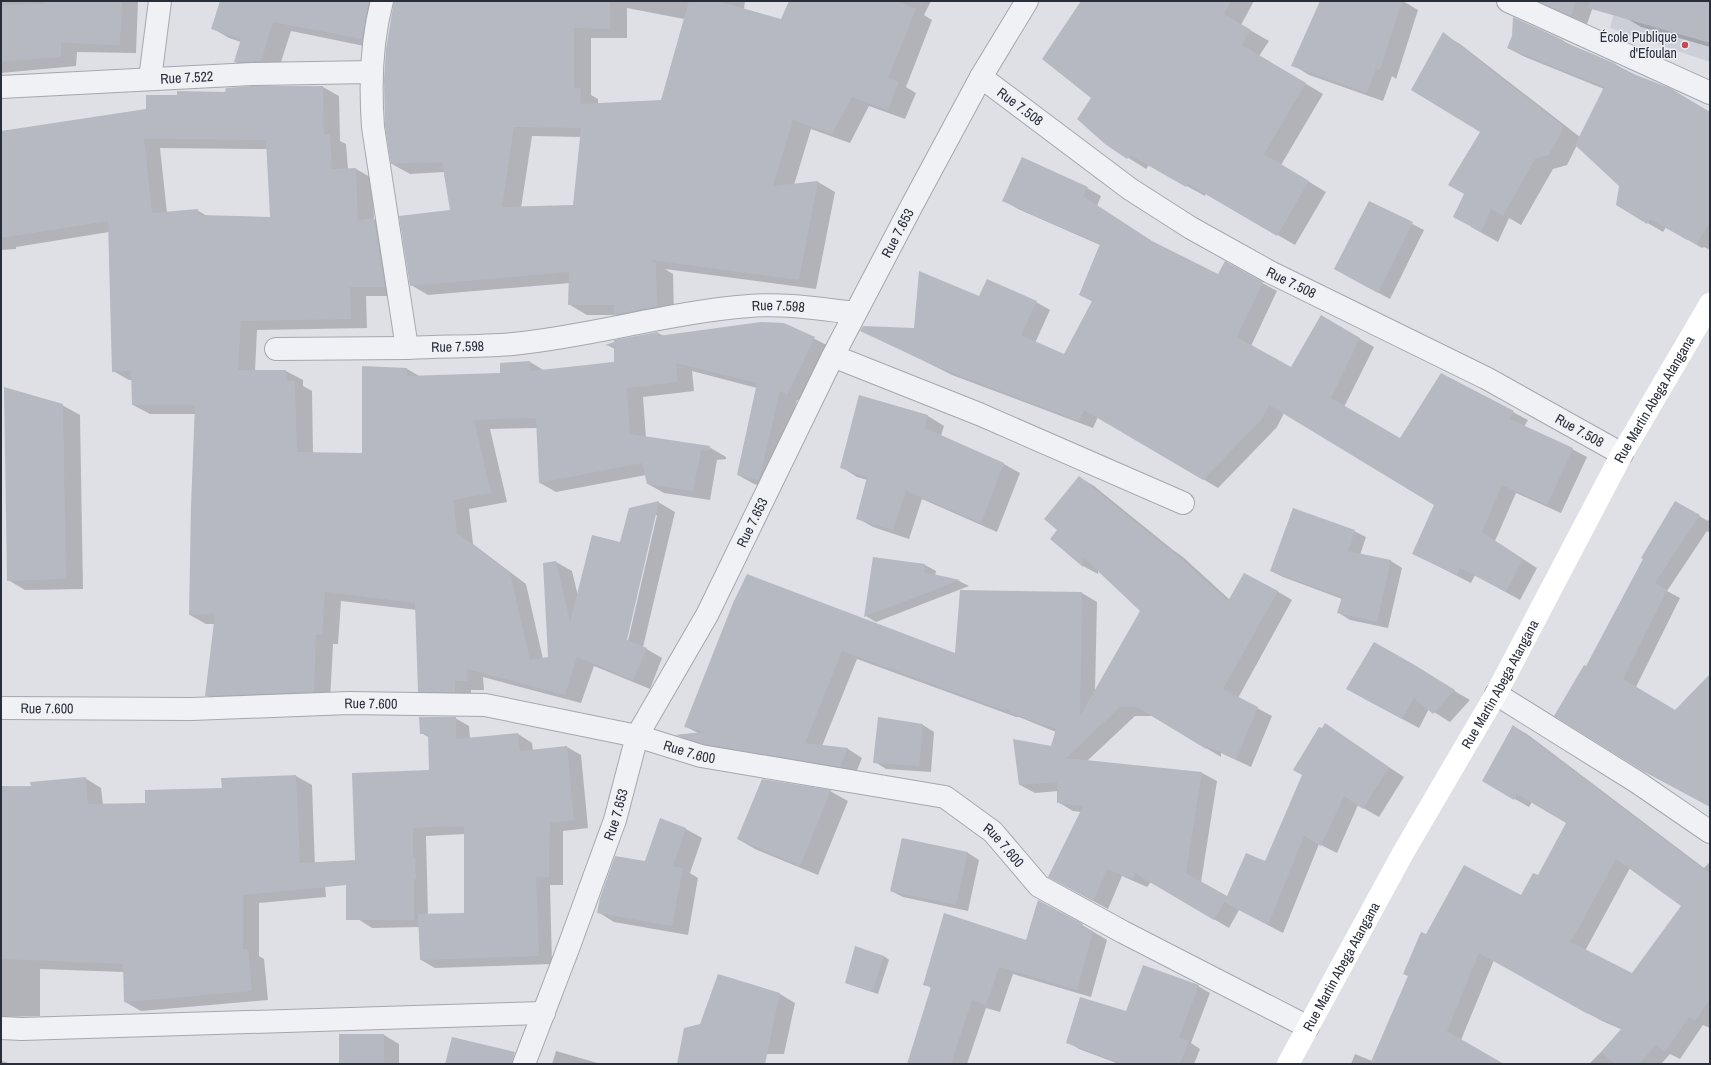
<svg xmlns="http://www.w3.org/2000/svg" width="1711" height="1065" font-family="'Archivo Narrow',sans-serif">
	<rect width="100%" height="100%" fill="#dee0e6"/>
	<path fill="#cccfd7" d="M1617 1H1710V62L1610 28Z"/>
	<path fill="#0003" fill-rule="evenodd" d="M1 1H138L136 53 77 52 76 66 1 73Z
		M221 1H392L379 49 291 31 278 71 252 72 235 62 241 42 229 38 212 28Z
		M395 1H745L744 9 782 20 790 1H931L924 15 932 20 906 87 916 93 905 119 869 106 850 143 811 129 794 185 818 182 835 192 816 289 665 269 673 274 674 316 632 324 616 315H587L570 305V283L428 295 411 285 451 211 444 172 410 174 392 164ZM627 8 684 19 662 101 598 104V99L591 95V38H627ZM532 136 581 137 574 206 521 208Z
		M1083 1H1254L1241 25 1269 41 1259 56 1323 94 1281 165 1326 192 1295 245 1206 193 1205 196 1149 165 1146 169 1105 143 1092 98Z
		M1321 1H1403L1418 10 1396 79 1392 76 1383 101 1309 75 1293 65Z
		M1536 1H1595L1587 24Z
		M1631 1H1710V47L1641 27 1626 18Z
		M1443 34 1460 44 1580 137 1604 89 1523 56 1508 48 1562 40 1575 48 1616 65 1710 113V250L1704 247 1702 248 1666 227 1663 232 1617 205 1620 186 1577 145 1567 165 1553 169 1521 225 1509 218 1498 242 1471 227 1466 194 1482 132Z
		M323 87 339 96 340 141 346 144 348 169H356L372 178 374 219 391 229 401 296H366L367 328 257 330 255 371H286L303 380V386L312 391 313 453 363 454 407 369 421 377 501 374 530 362 545 371 615 362V349L607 345 615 343V341L658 333 664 336 784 324 831 347 804 403 797 400 775 489 754 484 738 475 757 388 692 371 694 391 643 397 646 438 709 447 726 457V459L717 460 710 500 664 493 648 484 646 475 556 492 540 483 537 428 490 429 507 502 469 509 473 544 526 584 543 659 549 658 556 562 572 571 578 596 621 543 658 502 675 512 643 647 662 658 650 689 594 666 581 703 483 677 484 690H471V701L436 700 419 691 417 610 341 601 338 644H333L330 701 222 705 206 695 215 624H206L190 615 195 414H150L133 405 132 380H129L113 371 109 232 16 247V249L1 250V132L147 110 178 96ZM160 148 267 149 272 218 207 216 197 210 167 213ZM654 515H657L627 645 625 644Z
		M1087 188 1101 196 1097 206 1159 246 1219 275 1225 263 1277 291 1251 346 1292 368 1321 316 1374 347 1344 407 1400 439 1441 374 1528 420 1524 427 1572 449 1587 457 1561 513 1516 493 1495 541 1537 568 1520 600 1475 575 1471 583 1414 554 1436 505 1284 413 1277 427 1218 488 1098 417 1093 428 952 375 862 330 915 329 980 298 1036 302 1050 310 1035 343 1064 356 1093 302 1080 294 1100 245 1018 209 1003 200Z
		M1369 202 1424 230 1390 299 1347 276Z
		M859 396 928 416 944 426 941 436 1004 464 1020 473 997 532 922 499 909 539 873 527 857 518 867 480 857 477 841 467Z
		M62 405 80 415 83 589 25 590 8 580Z
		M1079 477 1094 486 1173 550 1183 557 1230 600 1277 591 1292 600 1238 698 1272 716 1251 767 1221 753V757L1152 716H1135L1087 761 1202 773 1217 781 1201 882 1227 897 1265 863 1325 725 1404 777 1379 817 1358 805 1337 853 1319 844 1283 933 1239 910 1229 928 1151 882 1147 887 1122 876 1108 909 1064 885 1081 812 1073 811 1058 802V791L1035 793 1020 785 1052 747 1056 732 1019 717H1016L857 659 822 746 848 749 862 758 855 775 691 743 678 735 698 733 685 726 734 603 956 655 961 591 1082 593 1097 602 1095 691 1141 611 1098 569V574L1083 566 1051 539 1058 530Z
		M1676 503 1708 521 1710 517V533L1707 531 1667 591 1680 598 1636 687 1676 711 1710 675V807L1587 667Z
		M1354 531 1366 537 1360 555 1391 561 1402 568 1388 628 1350 620 1339 613 1342 599 1283 577 1271 571Z
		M925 565 936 571 935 576 959 581 969 586 876 622 866 616Z
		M1374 644 1470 700 1450 722 1429 709 1419 728 1363 698Z
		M455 718 469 726 470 739 518 734 532 743 533 751 567 747 581 755 588 828 563 831V885H550L552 964 435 968 421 960 420 927 372 928 358 919 430 771V738L421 733ZM465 834V914L428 915 426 836Z
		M923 725 934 732 931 772 886 769 875 762Z
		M1513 726 1527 734 1704 868 1710 862V1028L1703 1025 1680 1059 1670 1054 1661 1064H1589L1623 1030 1602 1021 1494 960 1461 1040 1502 1064H1351L1355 1054 1372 1061 1427 936 1522 896 1539 876 1567 823 1532 802 1529 807 1483 781ZM1630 868 1682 906 1632 975 1585 951Z
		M296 776 312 785 315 868 324 873 326 897 259 903V956L264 959 268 1000 141 1011 125 1002 124 972 40 969V1016L1 1017V786L32 787 85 778 101 788 103 805 146 804Z
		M762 780 830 791 848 801 818 875 755 849 738 839Z
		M661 819 686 829 702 838 690 873 698 878 688 935 614 922 598 912 645 862Z
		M902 839 968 853 979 860 968 911 903 897 891 891Z
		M1082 925 1107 940 1091 997 1013 974 1000 1012 986 1008 967 1064H908L931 988 925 984 1027 941Z
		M884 956 889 960 878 994 846 983Z
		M1198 986 1210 993 1191 1043 1200 1049 1194 1064H1119L1079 1049 1068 1042 1127 1012Z
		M780 994 795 1003 784 1054H760L758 1064H678L700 1025Z
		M384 1035 399 1044V1064H340Z
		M556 1051 601 1064H552Z
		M1 1061 6 1062 10 1064H1Z"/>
	<path fill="#b6b9c2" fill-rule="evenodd" d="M44 1H122L120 45 61 43V57L1 62V5L44 4Z
		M220 1H369L362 39 273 22 261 61 234 62 241 39 211 29Z
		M394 1H610V29L574 28V88H581L580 104 661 100 689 1H717L781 19 789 1H897L916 9 888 78 899 82 888 110 852 97 832 134 793 120 773 186 818 181 799 280 650 260 656 263 657 306 614 315V305H568L569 272 410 286 399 216 450 210 442 162 391 164 385 126 384 80 386 49ZM514 127 581 128 573 205 502 207Z
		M1081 1H1231L1224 14 1251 30 1242 45 1306 83 1264 154 1309 181 1277 236 1188 184 1186 187 1130 155 1127 159 1105 144 1077 119 1091 98 1042 59Z
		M1320 1H1402L1380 70 1376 68 1367 93 1291 66Z
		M1538 1H1576L1571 16Z
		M1590 1H1710V43L1588 8Z
		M1513 17 1563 40 1562 41 1616 64 1615 67 1670 88 1710 112V222L1697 244 1688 239 1687 240 1650 219 1647 224 1616 205 1619 186 1575 145 1604 87 1507 48 1512 36Z
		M1443 32 1564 127 1549 155 1535 159 1503 216 1491 209 1481 232 1453 217 1464 194 1448 185 1480 132 1411 90Z
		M252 86H323L324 134H330L332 169 356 168 358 220 374 218 385 287H350L351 319 241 321 238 370H286L287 381H295L297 452 362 453V366L407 368V376L500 373V363L530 361 531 371 614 362V347L605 345 614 342V340L658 332V336L761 322 784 323 815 337 787 395 780 391 759 480 737 475 757 383 676 363 678 382 627 388 630 434 710 446V450L701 451 693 491 647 484 642 463 539 483 536 418 474 420 491 493 453 500 457 533 510 573 530 660 548 657 543 563 556 561 570 622 592 535 620 542 629 508 659 501 627 640 647 648 633 680 577 657 565 695 467 669 468 681H455V692H418L415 603 325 592 322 635H316L314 692 205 696 215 614 189 615 191 506 195 405H132L131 371 112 372 108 221 1 238V131L146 109V95H177V91L225 92 226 88ZM144 139 266 140 270 217 198 215V209L152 213Z
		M1022 157 1088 187 1083 196 1152 241 1218 274 1225 261 1263 282 1237 337 1291 367 1321 315 1360 338 1331 398 1400 438 1441 373 1514 411 1510 419 1573 448 1547 505 1502 485 1482 532 1523 559 1506 592 1460 568 1457 575 1412 554 1434 505 1269 405 1262 419 1203 480 1084 410 1079 421 937 367 860 331 863 326 914 328 919 271 979 296 987 279 1037 301 1021 335 1064 354 1092 301 1079 295 1100 244 1002 201Z
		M1369 201 1413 222 1378 293 1334 269Z
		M4 387 63 404 66 579 7 581Z
		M859 395 928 415 925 428 1004 463 981 523 906 491 893 530 856 519 867 477 840 468Z
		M1079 476 1167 548 1168 547 1228 601 1244 573 1278 591 1223 689 1258 707 1236 759 1206 746V749L1137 707H1120L1066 758 1202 772 1186 873 1227 896 1246 853 1265 861 1302 775 1293 770 1319 727 1322 728 1325 723 1389 767 1363 809 1344 796 1321 846 1304 836 1268 925 1224 902 1214 920 1136 874 1132 879 1107 869 1093 901 1048 877 1083 806 1057 803V782L1019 785 1013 739 1051 746 1056 729 1010 713 1009 709H1000L842 651 805 743 848 748 840 767 704 744 675 735 704 732 684 727 733 603 747 574 955 653 960 590 1082 592 1080 716 1140 611 1083 557V567L1050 539 1057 530 1044 519Z
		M1675 501 1700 515 1655 583 1667 590 1623 679 1675 710 1710 674V807L1641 770 1554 716 1584 665 1586 666 1643 559 1641 558Z
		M1293 508 1355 530 1348 551 1391 560 1377 622 1337 613 1342 597 1270 571Z
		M873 557 925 564 924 572 960 580 864 617Z
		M1374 642 1413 664 1455 690 1433 714 1414 698 1402 719 1346 689Z
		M419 717H456V739L518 733 520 751 567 746 574 820 550 823 549 877H536L539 956 420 960 418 914 464 913V826L413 828V858H415L416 879H414V920H346V885L243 895V949H248L252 991 124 1002 123 964 1 959V787L31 786 30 782 86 777 88 804 145 803V790L222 788 221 778 296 775 300 863 355 860 352 773 429 770 428 734H420Z
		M878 717 923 724 919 766 873 763Z
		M1513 725 1710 874V999L1695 1021 1689 1017 1665 1052 1656 1045 1639 1064H1615L1601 1052 1622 1028 1586 1013 1479 953 1447 1031 1504 1064H1370L1408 976 1403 974 1421 932 1426 934 1464 865 1521 895 1533 873 1538 875 1566 823 1517 794 1514 800 1482 781ZM1616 859 1681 906 1632 973 1571 942Z
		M762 779 831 790 800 866 737 839Z
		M660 818 686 828 673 866 683 868 672 926 597 913 600 898 615 856 645 861Z
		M902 838 968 852 956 905 890 891Z
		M1038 900 1083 924 1081 927 1093 931 1077 990 999 967 986 1005 972 1000 951 1064H907L931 987 923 985 944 913 1026 940Z
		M855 946 884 956 872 992 845 983Z
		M1143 965 1199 985 1179 1037 1189 1041 1180 1064H1123L1066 1043 1080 997 1126 1011Z
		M718 974 780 993 765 1064H677L684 1028 700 1024Z
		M339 1034H384V1064H339Z
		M452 1037 515 1052 512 1064H445Z"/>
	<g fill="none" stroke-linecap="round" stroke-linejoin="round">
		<g stroke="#a4a7af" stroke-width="24">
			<g id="street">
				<path id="s1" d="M382 1C371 42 370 85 373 127L407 348C443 346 478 347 513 344 593 336 670 312 749 306 785 303 820 309 855 313"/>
				<path d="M1508 1 1710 93"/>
				<path id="s2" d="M981 77 1130 189 1191 228 1270 272 1486 378 1622 454"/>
				<path d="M150 79 160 1"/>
				<path id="s3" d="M1 87 252 74 372 72"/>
				<path d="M276 349 407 348"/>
				<path d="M833 356 979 414 1183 503"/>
				<path d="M1496 694 1637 782 1710 832"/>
				<path id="s4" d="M1 708 192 709 349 703 485 705 637 736 701 756 945 797 993 832 1039 886 1123 932 1308 1027"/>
				<path d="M1 1028 22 1029 544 1013"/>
				<path id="s5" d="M524 1064 569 946 615 820 637 736 707 615 833 356 910 209 981 77 1027 1"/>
			</g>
		</g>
		<use href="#street" stroke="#f0f1f5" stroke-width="22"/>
		<path stroke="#fff" stroke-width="22" id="s6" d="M1288 1064 1403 853 1496 694 1622 454 1710 304"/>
	</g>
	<circle fill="#c14d55" stroke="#edeff4" stroke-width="1.5" cx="1685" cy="45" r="4"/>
	<g text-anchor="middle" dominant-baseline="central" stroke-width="3" stroke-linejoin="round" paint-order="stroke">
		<g font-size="14" fill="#292e3b" stroke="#edeff4" text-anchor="end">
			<text x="1677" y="37">École Publique<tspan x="1677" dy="16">d'Efoulan</tspan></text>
		</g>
		<g font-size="14" fill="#292e3b" stroke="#edeff4">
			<text stroke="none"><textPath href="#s3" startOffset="186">Rue 7.522</textPath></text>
			<text stroke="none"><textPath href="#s2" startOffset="49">Rue 7.508</textPath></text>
			<text stroke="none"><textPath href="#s5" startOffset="914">Rue 7.653</textPath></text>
			<text stroke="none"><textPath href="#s2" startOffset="373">Rue 7.508</textPath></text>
			<text stroke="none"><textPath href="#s1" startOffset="725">Rue 7.598</textPath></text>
			<text stroke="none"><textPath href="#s1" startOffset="401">Rue 7.598</textPath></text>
			<text stroke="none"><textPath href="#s6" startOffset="759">Rue Martin Abega Atangana</textPath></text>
			<text stroke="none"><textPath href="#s2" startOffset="697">Rue 7.508</textPath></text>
			<text stroke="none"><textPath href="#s5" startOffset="590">Rue 7.653</textPath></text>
			<text stroke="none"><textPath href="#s6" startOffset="435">Rue Martin Abega Atangana</textPath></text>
			<text stroke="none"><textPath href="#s4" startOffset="370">Rue 7.600</textPath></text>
			<text stroke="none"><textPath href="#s4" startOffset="46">Rue 7.600</textPath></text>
			<text stroke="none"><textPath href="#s4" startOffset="694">Rue 7.600</textPath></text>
			<text stroke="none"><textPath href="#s5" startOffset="266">Rue 7.653</textPath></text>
			<text stroke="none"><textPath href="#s4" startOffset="1030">Rue 7.600</textPath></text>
			<text stroke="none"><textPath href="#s6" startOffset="111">Rue Martin Abega Atangana</textPath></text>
		</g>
	</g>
	<rect width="1711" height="1065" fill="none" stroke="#292e3b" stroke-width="4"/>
</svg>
